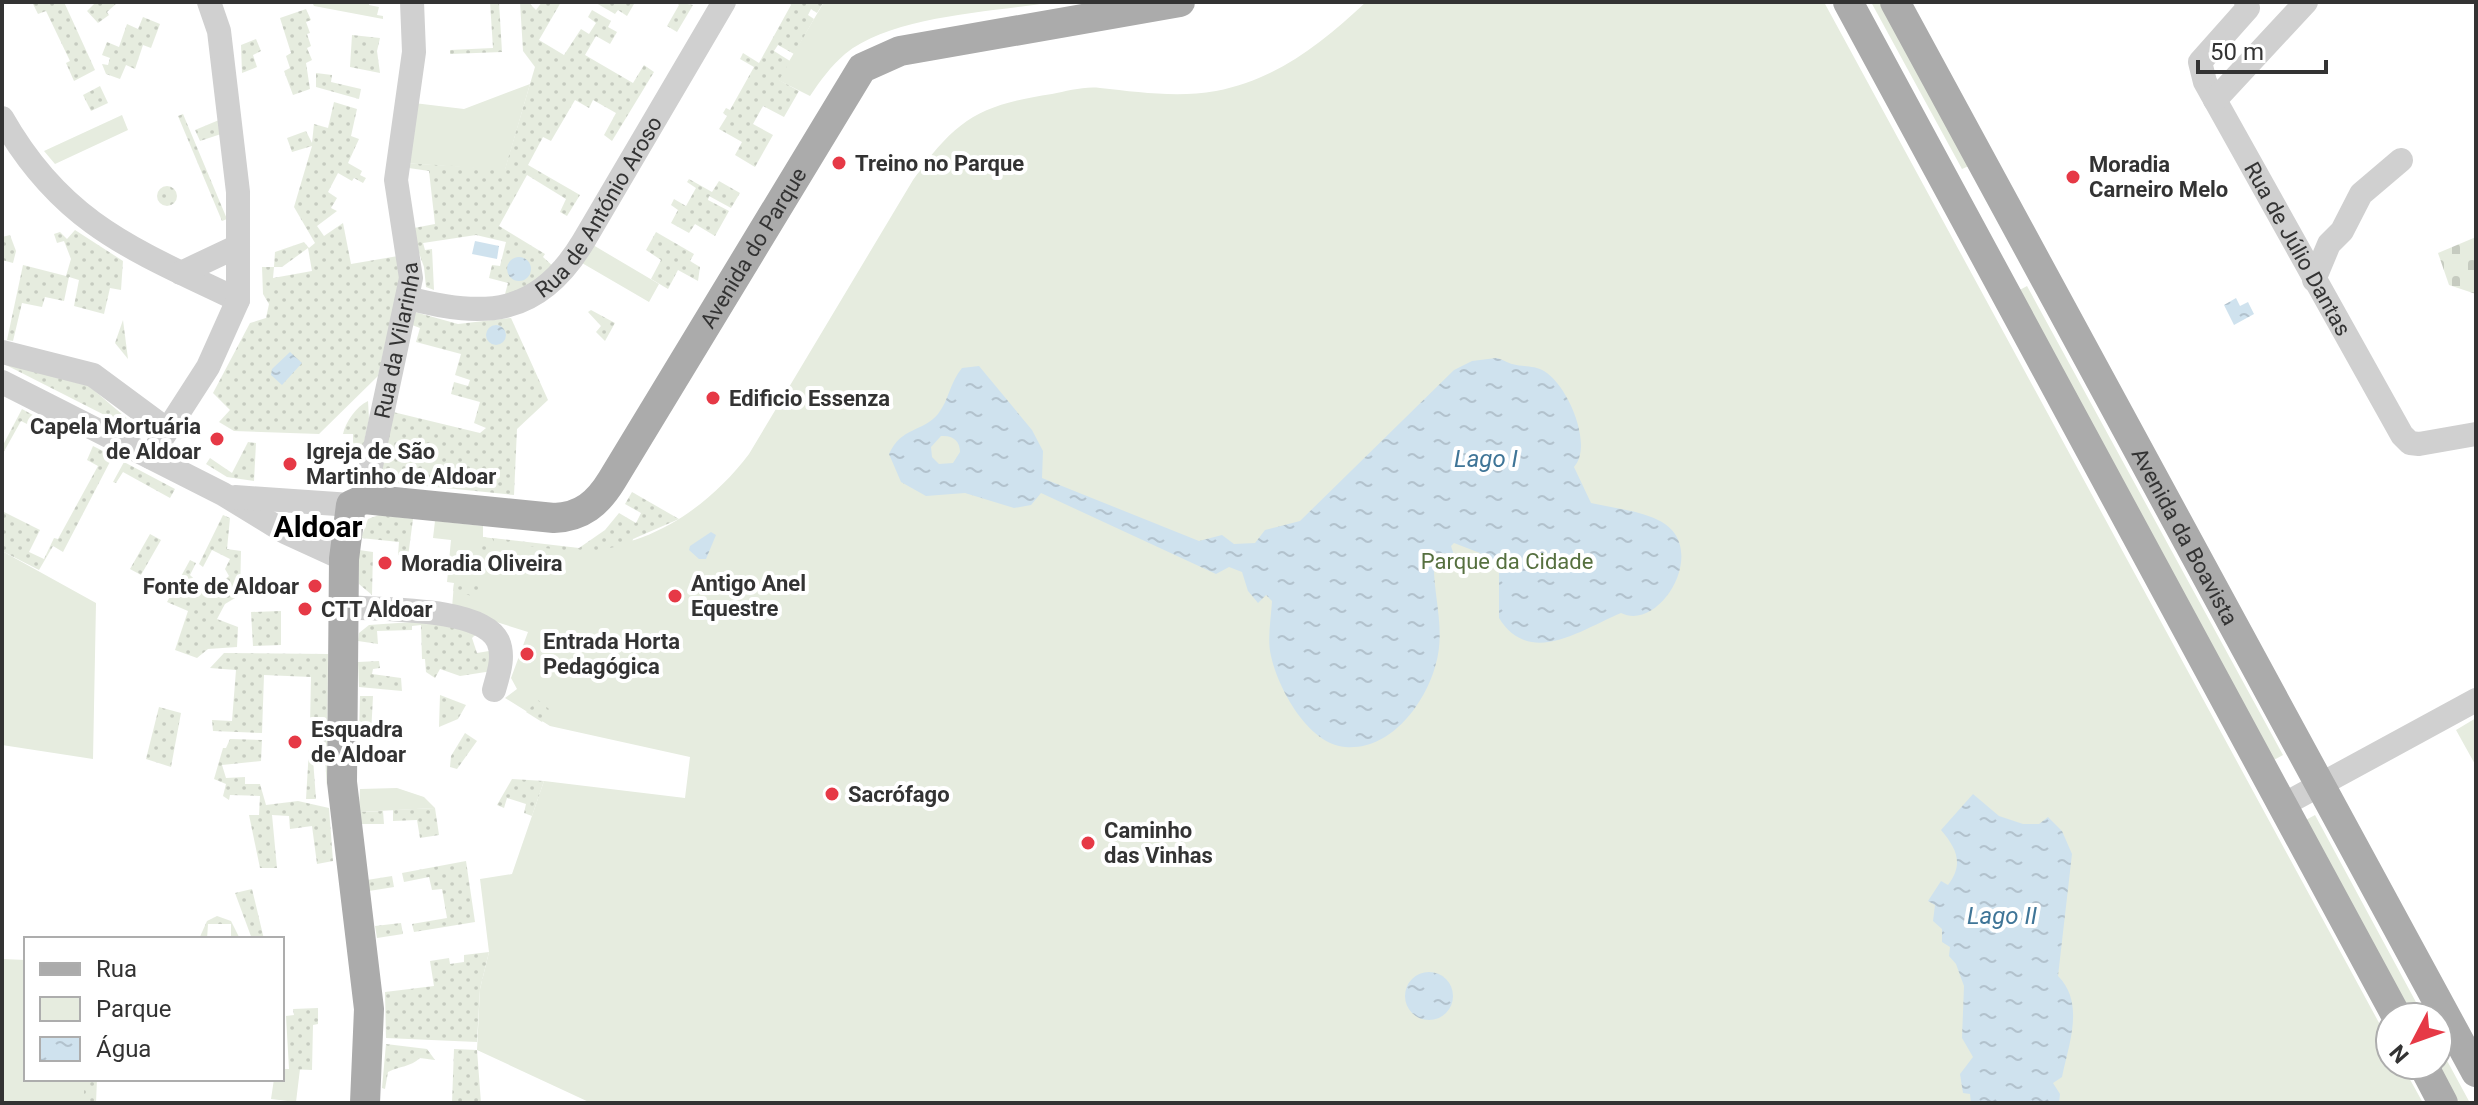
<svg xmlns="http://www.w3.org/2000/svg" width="2478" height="1105" font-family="Roboto,sans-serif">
	<defs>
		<pattern id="cemetery-stones" width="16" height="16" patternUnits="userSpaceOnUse" patternTransform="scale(2)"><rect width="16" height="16" fill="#e6ecdf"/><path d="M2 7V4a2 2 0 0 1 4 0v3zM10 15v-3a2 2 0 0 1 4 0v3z" fill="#c6cbc0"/></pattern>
		<pattern id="garden-dots" width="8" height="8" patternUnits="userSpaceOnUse" patternTransform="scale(2)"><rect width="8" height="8" fill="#e6ecdf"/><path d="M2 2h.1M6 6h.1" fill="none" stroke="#c6cbc0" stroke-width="1.8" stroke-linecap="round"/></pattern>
		<pattern id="water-ripples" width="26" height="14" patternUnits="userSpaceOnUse" patternTransform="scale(2)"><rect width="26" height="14" fill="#cfe2ee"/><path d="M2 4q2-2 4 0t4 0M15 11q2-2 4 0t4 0" fill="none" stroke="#b2c2cd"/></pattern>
	</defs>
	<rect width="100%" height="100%" fill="#fff"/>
	<path fill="#e6ecdf" d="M312 2H369V5L379 7 377 15 383 16V19L314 6Z
		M824 2H1053C994 12 892 15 845 54 831 66 820 81 810 96L778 80Z
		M1366 2H1824L2390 1043V1065H2402L2423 1103H591L477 1050 480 989 489 952 480 879 512 874 544 781 685 798 690 757 550 726 505 698 517 689 511 678 528 632 452 608 454 583 447 582 451 540 433 538 435 521 483 526V537C513 541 544 546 575 548 645 552 709 507 749 454L913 180C956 119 979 105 1052 94 1067 91 1085 86 1100 88 1138 92 1177 98 1216 91 1277 79 1321 44 1366 2Z
		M1871 2H1884L1971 165 1962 169Z
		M530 84 505 170 403 163 414 103 464 109Z
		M122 115 128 130 55 164 44 151Z
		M593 245 659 284 649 302 582 263Z
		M2027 286 2283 755 2272 761 2016 292Z
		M2 551 96 603 93 759 2 745Z
		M2476 718V766L2456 730Z
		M397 788 424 797 435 808 359 812 360 789Z
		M2315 815 2424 1017H2410L2304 821Z
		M2 959 26 960V1079H84V1103H2Z
		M2438 1044 2470 1103H2457L2438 1065Z
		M282 1069H300L296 1102 271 1099 274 1079H282Z"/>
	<path fill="url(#cemetery-stones)" d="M2476 237V294L2449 285 2438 253Z"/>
	<path fill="url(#garden-dots)" fill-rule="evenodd" d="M32 2H64L95 70 74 81 66 63 70 61 46 11 38 14Z
		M96 2H118L107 12 109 15 98 23 87 11Z
		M490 2H499L502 52 450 54V50L493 48Z
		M520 2H528L536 10 542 2H561L539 40 564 55 581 29 589 34 596 23 588 17 592 10 611 21 608 27 617 32 610 44 596 36 585 55 633 83 644 65 654 72 612 141 604 135 616 113 593 100 589 108 575 100 551 141 543 137 528 165 580 195 567 216 560 212 566 199 527 175 499 226 545 254 543 257 555 268 546 277 504 298 508 283 489 278 492 265 500 266 506 242 476 235 423 243 425 250 432 249 434 290 426 287 424 267 406 216 414 228 435 224 429 171 402 167 403 163 505 169 535 67 523 51Z
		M631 2 634 4 627 16 618 10 615 14 596 3Z
		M676 2 693 5 677 32 667 26 679 5Z
		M789 2H824L817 13 811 9 808 15 814 19 794 54 778 45 774 51 790 61 779 80 799 91 784 117 763 106 753 124 773 135 755 167 735 155 742 142 719 129 727 116 723 113 726 108 730 110 754 67 740 59 743 53 759 63 791 5Z
		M306 9 311 20 306 22 310 33 307 34 311 46 307 48 312 60 306 63 310 89 293 95 284 71 290 68 286 56 291 53 280 18Z
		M143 17 160 24 151 48 143 45 135 69 126 65 120 79 106 74 102 64 108 65 110 58 102 55 107 42 119 47 127 24 138 29Z
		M352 35 380 38 377 51 380 73 350 67Z
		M256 39 261 51 253 55 257 67 242 73 241 45Z
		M316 73 332 75 331 82 361 89 359 99 316 87Z
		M100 86 108 103 91 111 83 95Z
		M334 102 357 109 351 136 359 139 348 163 362 171 360 175 366 178 363 183 354 178 352 181 338 173 328 192 337 198 331 208 337 211 317 226 324 236 343 223 351 264 398 256 401 275 378 376 319 434 234 431 219 422 230 410 213 393 250 323 266 318 269 304 263 294 262 267H274L275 252 304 242 309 248 315 243 294 207 312 146 292 152 287 138 306 131 312 143 314 124 328 128ZM308 248 312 271 273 278 274 267H282Z
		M183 114 227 219 222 221 178 116Z
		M219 120 221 134 200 141 195 130Z
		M689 179 712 192 719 181 740 193 731 208 709 196 708 200 729 211 715 236 695 224 689 233 671 223 678 210 671 205 674 199 686 206 696 188 687 182Z
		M157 196a10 10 0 1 1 20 0a10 10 0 1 1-20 0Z
		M75 230 123 261 121 290 110 288 104 314 74 306 79 280 69 277 64 301 45 297 42 307 22 303 13 341 7 340 23 265 66 276 71 259 64 241 57 243 54 234 60 232 67 239Z
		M656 232 694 254 690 261 700 267 698 281 678 270 668 289 651 279 661 260 646 250Z
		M10 235 16 251 13 263 2 260V237Z
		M591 310 615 323 605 341 596 332 601 326 588 312Z
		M415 312 458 324 511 318 548 400 517 429 514 495 386 482 380 478 393 412 480 433 486 428 474 423 480 402 451 394 454 382 468 386 470 380 455 375 461 354 416 342 420 328 412 325Z
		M123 320 128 359 115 343Z
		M2 363 89 386 137 427 138 432Z
		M368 401 369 419 361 457H353V434H343C346 421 356 407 368 401Z
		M22 409 42 420 37 429 21 421 2 455V447Z
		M248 442 256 443 254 481 227 477 206 464 210 458 232 473Z
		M93 446 113 456 63 552 53 546 39 570 2 551V511L40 530 29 552 44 559 54 538 58 539 98 466 87 460Z
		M124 462 175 489 170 498 123 472 116 483 113 482Z
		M632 492 679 519 633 539 632 543 588 553 494 542 492 538 579 548 605 530 619 513 636 523 641 513 625 504Z
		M223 515 230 518 227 549 241 551 240 595 225 604 217 619 238 627 237 647 208 649 197 658 175 650 188 611 167 602 190 560 196 563 190 575 209 593 229 576 225 569 230 559 212 550 203 567 199 564Z
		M379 515 413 519 408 557 398 555 399 542 361 538 368 519Z
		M150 534 161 540 141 575 130 569Z
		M482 537H486L490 548 478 592 473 591 472 596 453 591 454 583 474 586Z
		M359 550 373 552 372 595 359 584Z
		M281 611V645L253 646 251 612Z
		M441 620 479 631 472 638 477 653 489 651 492 671 460 676 440 669 435 678 426 672 425 659H422L421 625 412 626V630L377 631 378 644 358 641 359 633 369 625Z
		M224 653 328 654 327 788 325 757 310 726 311 677 264 675 262 733 213 731 212 720 232 721 236 670 210 668Z
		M379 661 380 668 373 669 372 674 401 678 402 691 359 687 358 662Z
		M440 695 466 705 458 719 439 727Z
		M360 696H373L371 735 359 734Z
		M538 700 549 709 542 722 526 712Z
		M159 707 181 713 171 767 146 759Z
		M465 733 477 741 457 769 450 767 451 756Z
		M230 739 262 740 261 761 222 765 226 778 245 777V784H260L266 805 298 801 329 808 333 861 317 864 312 826 290 829 289 816 272 815 277 868H260L249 815H259L260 796 230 795 229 800 223 796 226 784 214 779 223 748H226Z
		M309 749 313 759 316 799H306Z
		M512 779 544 781 532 816 524 813 526 804 507 798 504 808 497 805Z
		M435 808 439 835 420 838 417 820 393 821V810Z
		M383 811 384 824H360L359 812Z
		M466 861 475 922 414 932 412 924 447 918 442 889 432 890 429 877 404 882 402 873Z
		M392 876 394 887 369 891 367 880Z
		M252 889 263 935 264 939H252L235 893Z
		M217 916 231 921 240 939H231V924H208L207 939H199L207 921Z
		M401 923 403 934 377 938 375 926Z
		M489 952 480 989 477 1042 386 1038 385 992 434 986 430 961 449 958 450 964 464 962V955Z
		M318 1008V1024L313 1025 312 1070 289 1069 286 1016 294 1015 293 1009Z
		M386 1044 427 1049 435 1060 420 1058C410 1067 400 1066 388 1072L385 1089 382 1088Z
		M454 1049 477 1050 481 1103H452Z
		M84 1079H97L96 1103H84Z"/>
	<path fill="url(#water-ripples)" fill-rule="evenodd" d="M475 241 499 246 497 259 472 254Z
		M507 269a12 12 0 1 1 24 0a12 12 0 1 1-24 0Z
		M2236 298 2240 306 2248 302 2254 314 2234 325 2224 305Z
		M486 335a10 10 0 1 1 20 0a10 10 0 1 1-20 0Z
		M290 352 302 363 282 385 271 375 272 369Z
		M1496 358C1502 359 1508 363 1512 364 1522 367 1534 365 1544 371 1567 384 1594 445 1574 467L1591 503C1612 508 1638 510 1658 520 1712 545 1661 633 1621 613 1582 629 1530 668 1499 618V571L1480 553 1454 543 1451 546 1455 558 1445 553 1434 558C1432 595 1447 629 1435 667 1424 705 1390 751 1345 747 1308 744 1278 688 1271 656 1267 639 1271 619 1272 601L1266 595 1258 603 1248 591 1242 572 1229 567 1216 574 1041 493 1031 505 1014 508 965 493 926 496 901 482 889 454C902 426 922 433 938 414 949 400 950 382 962 368L979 366 1032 430 1043 451 1042 478 1199 541 1222 535 1234 544 1255 543 1265 530 1300 521 1454 370 1472 361ZM941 436C953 435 960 441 960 452L953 463 939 464 932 457 931 447Z
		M711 532 716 535 706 559H699L689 550 690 546Z
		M1973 794 1999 816 2023 824H2039L2048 817 2062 831 2072 854 2058 976C2085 1003 2069 1043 2062 1077L2053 1083 2060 1094 2059 1103H1971L1970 1094 1963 1093 1960 1074 1973 1057 1962 1038 1964 986 1956 964 1949 956 1950 947 1942 942V929L1933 921 1935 905 1928 901 1941 881 1948 885C1964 864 1957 849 1941 830Z
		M1405 996a24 24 0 1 1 48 0a24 24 0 1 1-48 0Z"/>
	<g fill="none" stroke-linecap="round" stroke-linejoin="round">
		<g stroke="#d0d0d0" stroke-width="24">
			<path id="s1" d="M2246 2 2248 8 2200 62 2205 82 2402 435 2410 443 2419 444 2476 434"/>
			<path d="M2215 100 2306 2"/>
			<path d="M2 118C62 224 134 250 238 300"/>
			<path d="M181 273 238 246"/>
			<path d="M2314 280 2329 244 2342 231 2361 194 2401 160"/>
			<path id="s2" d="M408 298C486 319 539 315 583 242L724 2"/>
			<path d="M2 352 93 375 166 429"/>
			<path d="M2 382 223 494 285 532 344 559"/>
			<path d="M150 457 208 367 238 300V192L219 31 209 2"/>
			<path d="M235 497 351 505"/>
			<path id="s3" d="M364 499 411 278 396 180 414 52 412 2"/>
			<path d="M343 607C378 610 481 606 498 641 505 657 498 675 494 690"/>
			<path d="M2283 805 2476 700"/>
		</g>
		<g stroke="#ababab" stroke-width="30">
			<path d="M1848 2 2397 1017"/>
			<path id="s4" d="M1895 2 2476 1072"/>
			<path d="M2423 1065 2443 1103"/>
			<path id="s5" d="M365 1103 369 1009 342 782 344 559 351 505 364 499 554 518C582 517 598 503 612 480L862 68 900 51 1180 2"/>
		</g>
	</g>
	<g fill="#e63946" stroke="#fff" stroke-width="3">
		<circle cx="839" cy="163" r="8"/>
		<circle cx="2073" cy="177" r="8"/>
		<circle cx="713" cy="398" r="8"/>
		<circle cx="217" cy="439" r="8"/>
		<circle cx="290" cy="464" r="8"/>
		<circle cx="385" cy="563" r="8"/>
		<circle cx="315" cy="586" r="8"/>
		<circle cx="675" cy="596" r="8"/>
		<circle cx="305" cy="609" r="8"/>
		<circle cx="527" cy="654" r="8"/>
		<circle cx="295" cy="742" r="8"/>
		<circle cx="832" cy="794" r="8"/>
		<circle cx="1088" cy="843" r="8"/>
	</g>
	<g text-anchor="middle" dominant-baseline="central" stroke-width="8" stroke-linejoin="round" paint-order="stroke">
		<g font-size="22" font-weight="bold" fill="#333" stroke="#fff" text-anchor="start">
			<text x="855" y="163">Treino no Parque</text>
			<text x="2089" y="164">Moradia<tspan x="2089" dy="25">Carneiro Melo</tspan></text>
			<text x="729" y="398">Edificio Essenza</text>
			<text x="201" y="426" text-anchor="end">Capela Mortuária<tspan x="201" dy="25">de Aldoar</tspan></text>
			<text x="306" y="451">Igreja de São<tspan x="306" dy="25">Martinho de Aldoar</tspan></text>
			<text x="401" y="563">Moradia Oliveira</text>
			<text x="691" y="583">Antigo Anel<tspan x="691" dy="25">Equestre</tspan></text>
			<text x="299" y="586" text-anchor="end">Fonte de Aldoar</text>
			<text x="321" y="609">CTT Aldoar</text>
			<text x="543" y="641">Entrada Horta<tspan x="543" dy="25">Pedagógica</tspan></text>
			<text x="311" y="729">Esquadra<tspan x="311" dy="25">de Aldoar</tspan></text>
			<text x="848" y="794">Sacrófago</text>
			<text x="1104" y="830">Caminho<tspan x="1104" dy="25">das Vinhas</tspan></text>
		</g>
		<g font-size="22" fill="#333" stroke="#fff">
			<text stroke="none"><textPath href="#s2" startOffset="240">Rua de António Aroso</textPath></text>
			<text stroke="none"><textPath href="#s5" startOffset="1150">Avenida do Parque</textPath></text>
			<text stroke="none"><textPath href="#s1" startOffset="290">Rua de Júlio Dantas</textPath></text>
			<text stroke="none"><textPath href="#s3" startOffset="162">Rua da Vilarinha</textPath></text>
			<text stroke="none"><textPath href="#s4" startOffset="608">Avenida da Boavista</textPath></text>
		</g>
		<g font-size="22" fill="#56703f" stroke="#fff">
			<text x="1507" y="561">Parque da Cidade</text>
		</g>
		<g font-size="24" font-style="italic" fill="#3f7597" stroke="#fff">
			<text x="1486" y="459">Lago I</text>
			<text x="2002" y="916">Lago II</text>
		</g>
		<g font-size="30" font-weight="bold" fill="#000" stroke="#fff">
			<text x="318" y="526">Aldoar</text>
		</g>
	</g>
	<rect width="2478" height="1105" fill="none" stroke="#333333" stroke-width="8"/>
	<rect x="24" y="937" width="260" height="144" fill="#ffffff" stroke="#adadad" stroke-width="2"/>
	<rect x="40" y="963" width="40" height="12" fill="#ababab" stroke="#adadad" stroke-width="2"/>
	<text x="96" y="977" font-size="24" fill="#333333">Rua</text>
	<rect x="40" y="997" width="40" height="24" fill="#e6ecdf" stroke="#adadad" stroke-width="2"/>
	<text x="96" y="1017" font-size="24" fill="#333333">Parque</text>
	<rect x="40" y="1037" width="40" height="24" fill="url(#water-ripples)" stroke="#adadad" stroke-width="2"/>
	<text x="96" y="1057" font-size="24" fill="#333333">Água</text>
	<g transform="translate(2414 1041) rotate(229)"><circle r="38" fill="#ffffff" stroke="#adadad" stroke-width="2"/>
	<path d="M0-6L14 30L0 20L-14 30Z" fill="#e63946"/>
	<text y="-12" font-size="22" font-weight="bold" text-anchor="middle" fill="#333333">N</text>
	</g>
	<path d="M2198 60v12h128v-12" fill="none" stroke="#333333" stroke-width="4"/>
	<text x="2210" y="60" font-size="24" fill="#333333" stroke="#ffffff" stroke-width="6" paint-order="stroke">50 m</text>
</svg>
